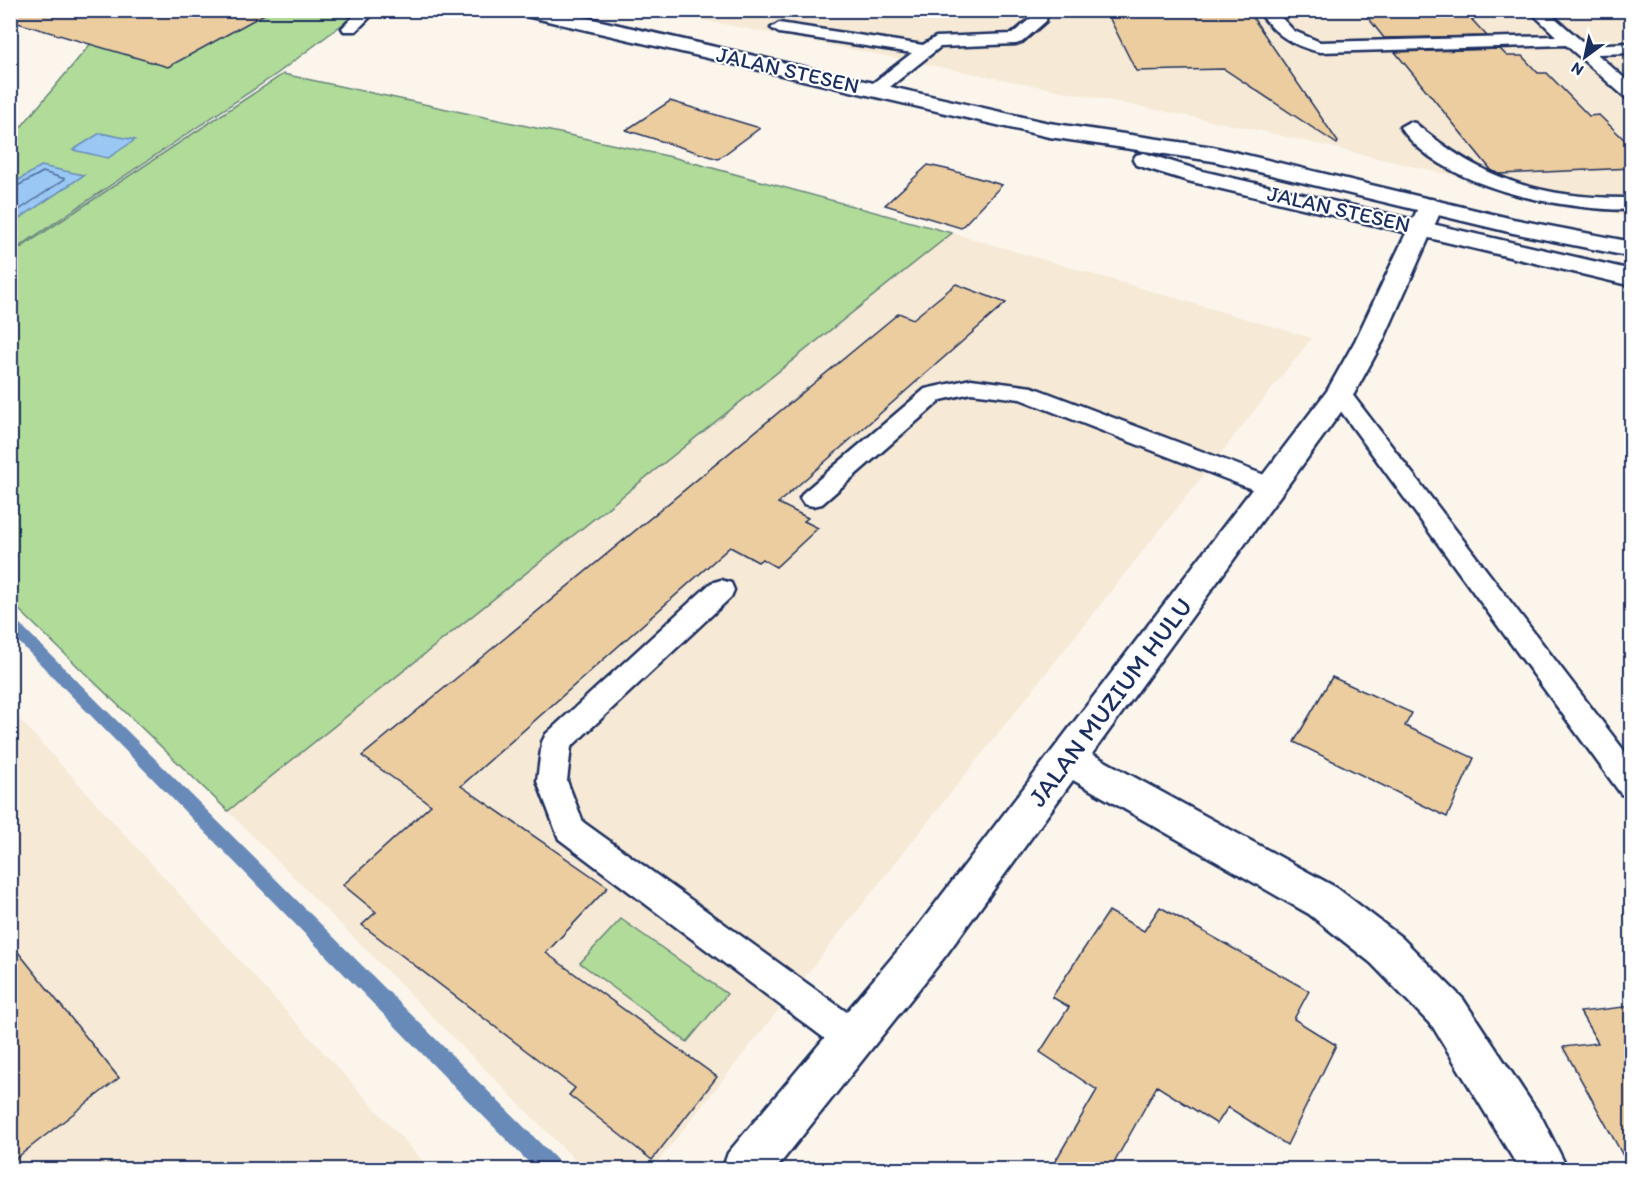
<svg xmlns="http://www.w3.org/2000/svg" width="1642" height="1180" font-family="Itim,sans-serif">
	<rect width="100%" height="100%" fill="#fbf5ec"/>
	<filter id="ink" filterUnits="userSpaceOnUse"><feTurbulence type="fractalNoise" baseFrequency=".0167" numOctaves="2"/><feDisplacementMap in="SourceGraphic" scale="12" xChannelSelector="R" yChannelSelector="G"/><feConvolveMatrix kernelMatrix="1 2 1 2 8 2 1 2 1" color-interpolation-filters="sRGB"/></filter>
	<g filter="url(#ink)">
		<path fill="#f6e9d5" d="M658 11H1631V217L1253 129Z
			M283 74 672 157 952 233 1312 338 652 1169H584L228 811 11 602 10 254Z
			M11 710 430 1169H11Z"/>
		<path fill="#b0db98" stroke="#66857b" stroke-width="1.5" d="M118 11H360L278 73 11 252V139Z
			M283 74 672 157 952 233 228 811 11 602V254Z
			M621 919 727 994 687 1042 580 963Z"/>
		<path fill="#9ac7f4" stroke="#678ab8" stroke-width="1.5" d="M100 133 135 140 108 158 73 150Z
			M41 166 84 175 11 224V185Z"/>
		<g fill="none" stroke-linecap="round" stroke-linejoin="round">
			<path stroke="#4e6c9a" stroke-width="1.5" d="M10 190 43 172 65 179 10 216"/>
			<path fill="#678ab8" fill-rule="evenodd" d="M10 617 15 619 559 1162 561 1170H536L10 633Z"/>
		</g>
		<path fill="#eccd9f" stroke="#1b2f5e" stroke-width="1.5" d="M12 10H272L168 67 11 21Z
			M1362 10H1463L1487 36 1384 38Z
			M1249 12 1338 142 1337 144 1224 69 1136 71 1108 15Z
			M1500 49 1507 56H1522L1538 73H1547L1589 116 1599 115 1632 147V168L1500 174 1492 171 1395 52Z
			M670 101 760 128 718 159 626 130Z
			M928 165 950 170 1002 185 961 228 885 205Z
			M956 284 1006 303 778 503 808 518 804 521 818 528 776 567 762 559 758 562 730 547 461 786 608 887 546 953 717 1077 652 1160 569 1095 575 1088 362 925 376 912 343 885 431 805 362 756 899 313 913 319Z
			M1332 677 1412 713 1405 726 1474 758 1447 817 1294 742Z
			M1160 907 1309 991 1294 1019 1336 1045 1287 1145 1228 1107 1217 1124 1157 1086 1110 1170H1050L1097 1090 1040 1052 1069 1007 1052 997 1109 911 1144 931Z
			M10 942 119 1078 10 1163Z
			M1632 1006V1170H1631L1563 1047 1598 1043 1580 1012Z"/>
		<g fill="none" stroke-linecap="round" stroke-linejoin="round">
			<g stroke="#1b2f5e" stroke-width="5">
				<path id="service" d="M360 10H377L356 31H344L342 28Z
					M1031 10H1047L1046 21 1022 42 1016 44 940 47 881 94H869L866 90 869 86 912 53 779 33 771 28 779 23 923 45 936 37 1012 34 1030 19Z
					M1258 10H1274L1294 31 1320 42 1556 36 1529 10H1546L1586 45 1632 43V53L1597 54 1632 85V99L1626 98 1566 45 1320 52C1292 46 1274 34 1258 10Z
					M1409 122 1415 123C1483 181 1543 199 1632 198V210C1562 210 1443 189 1400 127Z
					M971 379 1032 387 1280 481 1283 487 1280 493 1271 495 1262 493 1020 399 971 393 941 400 822 504 813 506 804 504 800 498 804 492 925 389Z
					M1340 387 1348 389 1632 761V797L1621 794 1332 399 1328 394 1332 389Z
					M721 580 731 583 734 590 731 597 571 747 567 781 583 822 866 1026 871 1038 866 1050 853 1055 840 1050 559 839 537 781 542 742 546 734 711 583Z"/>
			</g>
			<g stroke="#1b2f5e" stroke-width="5">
				<path id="minor" d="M1431 199 1439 201 1443 206 1383 341 1354 394 1092 754 1337 888 1401 937 1463 999 1543 1120 1568 1170H1520L1433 1027 1371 963 1309 914 1073 780 946 955 775 1170H722L728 1153 916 929 1327 391 1355 341 1419 206 1423 201Z"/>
			</g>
			<g stroke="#1b2f5e" stroke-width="5">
				<path id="secondary" d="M517 10H553L1049 123 1213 147 1513 219 1632 242V257L1513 233 1213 161 1049 137 526 16Z
					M1144 153 1202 171 1632 270V286L1188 181 1136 165 1133 160 1136 155Z"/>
			</g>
			<use href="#service" fill="#fff" fill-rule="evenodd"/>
			<use href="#minor" fill="#fff" fill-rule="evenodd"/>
			<use href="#secondary" fill="#fff" fill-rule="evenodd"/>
		</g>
	</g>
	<g text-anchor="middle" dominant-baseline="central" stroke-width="4.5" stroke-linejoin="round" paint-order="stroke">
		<g font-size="22" fill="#1b2f5e" stroke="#fff">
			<text transform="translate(788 70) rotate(13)">JALAN STESEN</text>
			<text transform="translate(1339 209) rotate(13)">JALAN STESEN</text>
		</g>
		<g font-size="26" fill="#1b2f5e" stroke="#fff">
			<text transform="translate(1110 702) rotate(-53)">JALAN MUZIUM HULU</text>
		</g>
	</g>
	<rect width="1642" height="1180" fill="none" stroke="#fff" stroke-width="36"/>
	<rect x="18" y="18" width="1606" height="1144" fill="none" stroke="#1b2f5e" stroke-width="2" filter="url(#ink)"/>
	<g transform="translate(1585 57) rotate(213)" stroke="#ffffff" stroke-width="4.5" paint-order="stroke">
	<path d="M0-4.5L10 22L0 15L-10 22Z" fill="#1b2f5e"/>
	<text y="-9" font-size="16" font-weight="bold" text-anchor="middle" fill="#1b2f5e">N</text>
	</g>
</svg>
